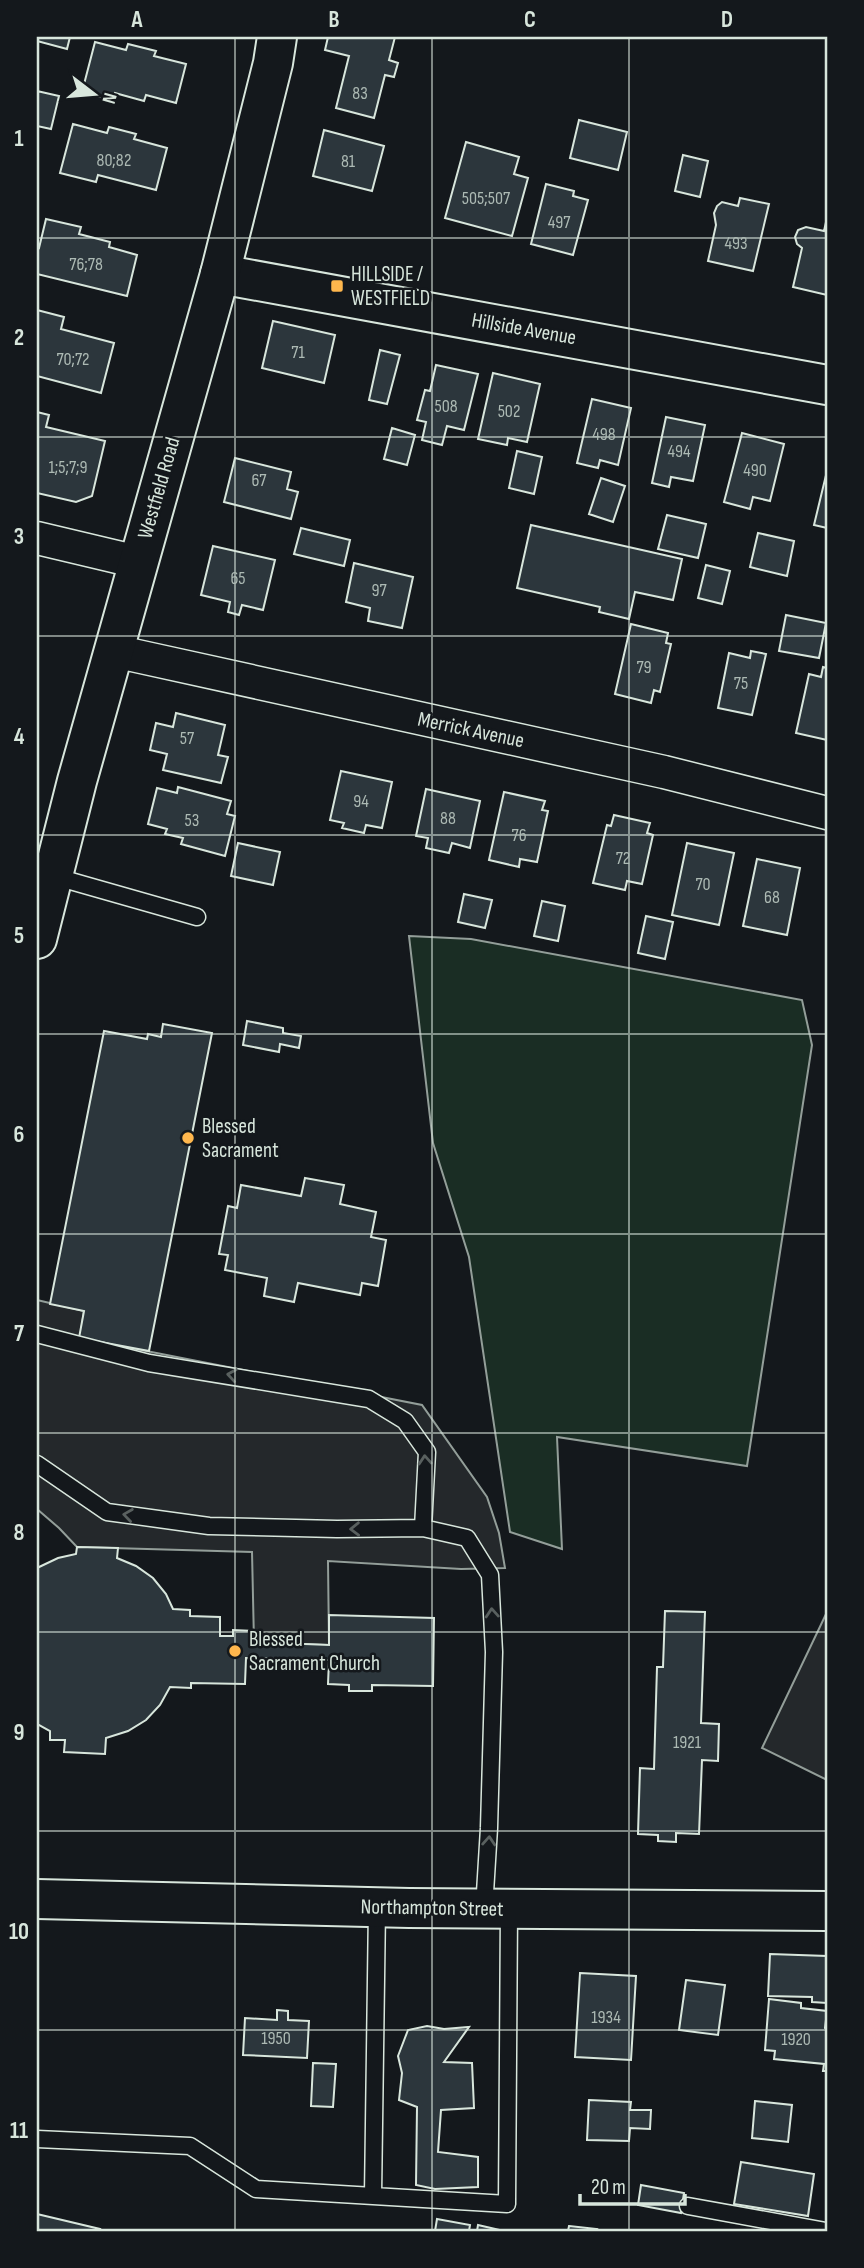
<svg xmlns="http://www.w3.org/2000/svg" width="864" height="2268" font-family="'Sofia Sans Condensed',sans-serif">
	<rect width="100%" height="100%" fill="#14181c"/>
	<path fill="#1a2d24" stroke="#939e99" stroke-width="2" d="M409 936 471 939 802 1000 812 1045 747 1466 557 1437 562 1549 510 1532 469 1257 433 1143Z"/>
	<path fill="#24282b" stroke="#939e99" stroke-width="2" d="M37 1300 84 1311 80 1338 422 1405 487 1497 499 1533 505 1568 461 1569 328 1561 329 1645 254 1642 252 1552 77 1547 59 1528 37 1509Z
		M827 1612V1780L762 1748Z"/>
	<path fill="#2c363c" stroke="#d8e6dc" stroke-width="2" d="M37 37H70L67 49 37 41Z
		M328 37H395L389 60 398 63 394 77 385 75 374 118 336 108 349 56 325 50Z
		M95 42 126 50 128 44 156 51 154 56 186 64 176 103 146 95 144 101 115 93 113 100 82 92Z
		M37 91 59 96 51 129 37 126Z
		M579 120 627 132 618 170 570 158Z
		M73 124 107 133 109 127 136 134 134 139 167 148 156 190 98 175 96 182 60 173Z
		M324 130 384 146 372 191 313 176Z
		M466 142 519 157 514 174 528 178 512 236 445 218Z
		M683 155 708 161 700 197 675 191Z
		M546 184 574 191 573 196 588 200 573 255 531 244Z
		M740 198 769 204 753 271 708 261 716 225 714 213 717 206 722 202 738 206Z
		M46 219 81 227 79 234 110 242 109 247 137 255 127 296 37 274V247L39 248Z
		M826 222H827V295L793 287 802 248 797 244 795 237 798 230 806 227 824 231Z
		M37 310 64 317 61 329 114 343 101 393 37 376Z
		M273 321 335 335 324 383 262 368Z
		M380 350 400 355 387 404 369 400Z
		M436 365 478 374 464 430 447 426 442 445 422 440 426 422 417 420 425 390 430 391Z
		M493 373 540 384 527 442 508 438 507 445 478 439Z
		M592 399 631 408 618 465 600 460 598 468 577 463Z
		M37 412 49 415 46 427 105 441 92 496 76 502 37 493Z
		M666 417 705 425 693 481 671 477 669 487 652 483Z
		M392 428 415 435 407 465 384 459Z
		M742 433 784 444 770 501 753 497 750 509 724 502Z
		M517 451 542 457 534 494 509 488Z
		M235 458 291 472 287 489 298 492 291 519 224 502Z
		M827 471V528L814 525Z
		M601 478 625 486 613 522 589 514Z
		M667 515 706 524 698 558 658 549Z
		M531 525 682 559 673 600 635 592 629 619 599 612 600 607 517 588Z
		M301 528 350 540 344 566 294 554Z
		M758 533 794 541 787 576 750 567Z
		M213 546 275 560 263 610 242 605 239 615 228 612 230 602 201 595Z
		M354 563 413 577 402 628 368 621 370 608 346 602Z
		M706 565 730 571 722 604 698 598Z
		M786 615 826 623 819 658 779 651Z
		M631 624 668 633 666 643 671 644 660 692 654 690 651 703 615 694Z
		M751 651 766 654 752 715 718 708 729 653 750 658Z
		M823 667 827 668V740L796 733 809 674 821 677Z
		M176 713 225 725 218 755 228 757 221 783 163 770 167 754 150 750 156 723 173 727Z
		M341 771 392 782 382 828 366 825 364 833 342 828 344 823 330 820Z
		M178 787 231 801 227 814 235 816 225 856 181 844 183 838 165 834 167 829 148 824 157 788 177 793Z
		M426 789 480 801 470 848 452 843 449 853 426 848 428 838 416 836Z
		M504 792 545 801 542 810 548 811 537 862 520 859 519 867 489 860Z
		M614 815 650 823 647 833 653 835 642 884 627 881 625 890 593 883 607 825 611 826Z
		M238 843 280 852 273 885 231 876Z
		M687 843 734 853 719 925 672 915Z
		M757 859 800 868 787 935 743 926Z
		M464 894 492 900 485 928 458 922Z
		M542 901 565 906 558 941 534 936Z
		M646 916 673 922 665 959 638 953Z
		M247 1021 283 1028V1033L301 1036 299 1048 280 1044 279 1052 243 1045Z
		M163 1024 212 1033 149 1351 79 1338 84 1311 50 1304 104 1031 147 1039 148 1034 161 1037Z
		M305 1178 344 1185 340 1204 376 1212 371 1237 386 1240 378 1286 362 1283 360 1295 298 1283 294 1302 264 1296 267 1278 225 1270 228 1255 219 1254 228 1206 237 1208 241 1185 301 1196Z
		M77 1547 118 1548 117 1558 136 1566 153 1578 166 1594 173 1609 190 1610V1616L220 1617V1636H233V1630L254 1631V1642L329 1645V1615L434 1618 433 1686 372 1685V1691H349V1685L328 1684 329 1660 246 1658 245 1684 191 1683V1688L170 1687 160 1705 146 1720 128 1731 106 1738 105 1754 64 1752 65 1740H50V1731L37 1724V1568L58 1558 76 1554Z
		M665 1611 705 1612 701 1723 719 1724 718 1761 702 1760 699 1834 676 1833V1842L658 1841V1835L638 1834 640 1768 654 1769 657 1667H663Z
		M770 1954 827 1956V2003L812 2002V1997L768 1996Z
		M580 1973 636 1976 631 2060 575 2057Z
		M686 1980 725 1985 718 2035 679 2030Z
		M769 1999 801 2003V2008L827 2011 825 2028 827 2029V2071H823L824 2064 774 2059 775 2051 765 2050Z
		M277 2010 288 2011V2020L309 2021 307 2058 243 2055 245 2018 277 2020Z
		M427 2026 444 2029 469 2027 444 2062 472 2063 474 2108 441 2110 438 2152 478 2157V2187L435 2189 416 2185 417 2107 399 2100 402 2073 398 2056 408 2030Z
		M313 2063 336 2064 333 2107 311 2106Z
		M589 2100 631 2102 630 2110H651L650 2129 630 2128 629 2141 587 2140Z
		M755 2101 792 2105 788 2142 752 2138Z
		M741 2162 814 2174 808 2216 734 2204Z
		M641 2185 684 2193 681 2213 638 2205Z
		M37 2214 100 2229 99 2231H37Z
		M437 2219 470 2225 469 2231H435Z
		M478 2225 504 2231H477Z
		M569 2226 597 2229 596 2231H568Z"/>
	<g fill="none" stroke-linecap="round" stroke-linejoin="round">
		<g stroke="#d8e6dc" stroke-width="19">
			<path id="service" d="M53 876 197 917
				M37 1334 149 1363 369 1399 405 1421 427 1452 423 1528
				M37 1464 107 1512 209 1526 337 1529 423 1528 467 1538 490 1575 494 1652 489 1828 484 1909
				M37 2139 190 2146 256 2189 507 2204 509 1909
				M373 2196 377 1907
				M688 2206 826 2231"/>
		</g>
		<g stroke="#d8e6dc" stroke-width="35">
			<path id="minor" d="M37 538 138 562
				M114 651 664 772 827 813"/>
		</g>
		<g stroke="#d8e6dc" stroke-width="42">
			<path id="tertiary" d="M220 274 827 385"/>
		</g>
		<g stroke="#d8e6dc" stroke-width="42">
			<path id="secondary" d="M37 939 77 781 220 274 273 63 277 37"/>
		</g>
		<g stroke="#d8e6dc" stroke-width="42">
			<path id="primary" d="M37 1899 409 1908 827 1911"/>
		</g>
		<use href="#service" stroke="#14181c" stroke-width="16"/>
		<use href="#minor" stroke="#14181c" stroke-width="32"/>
		<use href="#tertiary" stroke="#14181c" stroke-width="38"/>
		<use href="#secondary" stroke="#14181c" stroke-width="38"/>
		<use href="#primary" stroke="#14181c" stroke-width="38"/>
	</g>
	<defs><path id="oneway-chevron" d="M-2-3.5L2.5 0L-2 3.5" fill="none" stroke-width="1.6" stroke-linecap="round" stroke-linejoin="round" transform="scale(1.75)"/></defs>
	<g stroke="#59605f">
		<use href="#oneway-chevron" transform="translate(232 1375) rotate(-171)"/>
		<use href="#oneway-chevron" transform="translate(425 1460) rotate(-94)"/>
		<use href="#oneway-chevron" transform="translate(128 1515) rotate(-172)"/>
		<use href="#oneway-chevron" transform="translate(355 1529) rotate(179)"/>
		<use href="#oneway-chevron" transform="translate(492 1613) rotate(-94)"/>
		<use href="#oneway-chevron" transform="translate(489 1841) rotate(-86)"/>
	</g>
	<path fill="none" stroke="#d8e6dc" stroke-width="2" stroke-opacity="0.55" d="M235 37V2231M432 37V2231M629 37V2231M37 238H827M37 437H827M37 636H827M37 835H827M37 1034H827M37 1234H827M37 1433H827M37 1632H827M37 1831H827M37 2030H827"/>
	<g fill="#ffb74d" stroke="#14181c" stroke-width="2.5">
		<rect x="330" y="279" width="14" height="14" rx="3.5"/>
		<circle cx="188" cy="1138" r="7"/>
		<circle cx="235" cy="1651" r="7"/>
	</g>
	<g text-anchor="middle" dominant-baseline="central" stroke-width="5" stroke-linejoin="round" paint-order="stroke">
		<g font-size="18" fill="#adbab4">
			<text x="360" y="93">83</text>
			<text x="114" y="160">80;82</text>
			<text x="348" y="161">81</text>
			<text x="486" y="198">505;507</text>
			<text x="559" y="222">497</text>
			<text x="736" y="243">493</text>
			<text x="86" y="264">76;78</text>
			<text x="298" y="352">71</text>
			<text x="73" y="359">70;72</text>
			<text x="446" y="406">508</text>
			<text x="509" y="411">502</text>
			<text x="604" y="434">498</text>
			<text x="679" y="451">494</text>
			<text x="68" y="467">1;5;7;9</text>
			<text x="755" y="470">490</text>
			<text x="259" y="480">67</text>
			<text x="238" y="578">65</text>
			<text x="379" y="590">97</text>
			<text x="644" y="667">79</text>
			<text x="741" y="683">75</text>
			<text x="187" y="738">57</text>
			<text x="361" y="801">94</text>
			<text x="448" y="818">88</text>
			<text x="192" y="820">53</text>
			<text x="519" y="835">76</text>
			<text x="623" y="858">72</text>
			<text x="703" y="884">70</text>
			<text x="772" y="897">68</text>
			<text x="687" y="1742">1921</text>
			<text x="606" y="2017">1934</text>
			<text x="276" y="2038">1950</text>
			<text x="796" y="2039">1920</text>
		</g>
		<g font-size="21" fill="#d8e6dc" stroke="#14181c" text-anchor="start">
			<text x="351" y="274">HILLSIDE /<tspan x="351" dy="24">WESTFIELD</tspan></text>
			<text x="202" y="1126">Blessed<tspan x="202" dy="24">Sacrament</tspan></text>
			<text x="249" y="1639">Blessed<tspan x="249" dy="24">Sacrament Church</tspan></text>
		</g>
		<g font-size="21" fill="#d8e6dc" stroke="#14181c">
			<text transform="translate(524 329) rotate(10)">Hillside Avenue</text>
			<text transform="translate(159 488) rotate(-74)">Westfield Road</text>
			<text transform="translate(471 730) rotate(12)">Merrick Avenue</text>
			<text transform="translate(432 1908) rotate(1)">Northampton Street</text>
		</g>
	</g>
	<rect width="864" height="2268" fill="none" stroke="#14181c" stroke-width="77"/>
	<g transform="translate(94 94) rotate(106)" stroke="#14181c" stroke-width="5" paint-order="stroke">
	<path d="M0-5L12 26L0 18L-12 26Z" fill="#d8e6dc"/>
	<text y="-10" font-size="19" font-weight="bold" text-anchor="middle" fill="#d8e6dc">N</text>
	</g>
	<path d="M580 2194v10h105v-10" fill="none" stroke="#d8e6dc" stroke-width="3.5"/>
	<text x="591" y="2194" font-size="21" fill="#d8e6dc" stroke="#14181c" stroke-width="5" paint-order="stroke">20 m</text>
	<rect x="38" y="38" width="788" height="2192" fill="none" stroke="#d8e6dc" stroke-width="2.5"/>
	<g font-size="23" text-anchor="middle" font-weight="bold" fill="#d8e6dc">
		<text x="137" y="27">A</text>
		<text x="334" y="27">B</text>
		<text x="530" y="27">C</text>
		<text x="727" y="27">D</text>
		<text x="19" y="146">1</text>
		<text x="19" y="345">2</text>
		<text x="19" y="544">3</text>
		<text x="19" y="744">4</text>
		<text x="19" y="943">5</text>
		<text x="19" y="1142">6</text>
		<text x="19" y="1341">7</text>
		<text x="19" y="1540">8</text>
		<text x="19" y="1740">9</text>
		<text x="19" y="1939">10</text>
		<text x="19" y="2138">11</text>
	</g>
</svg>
